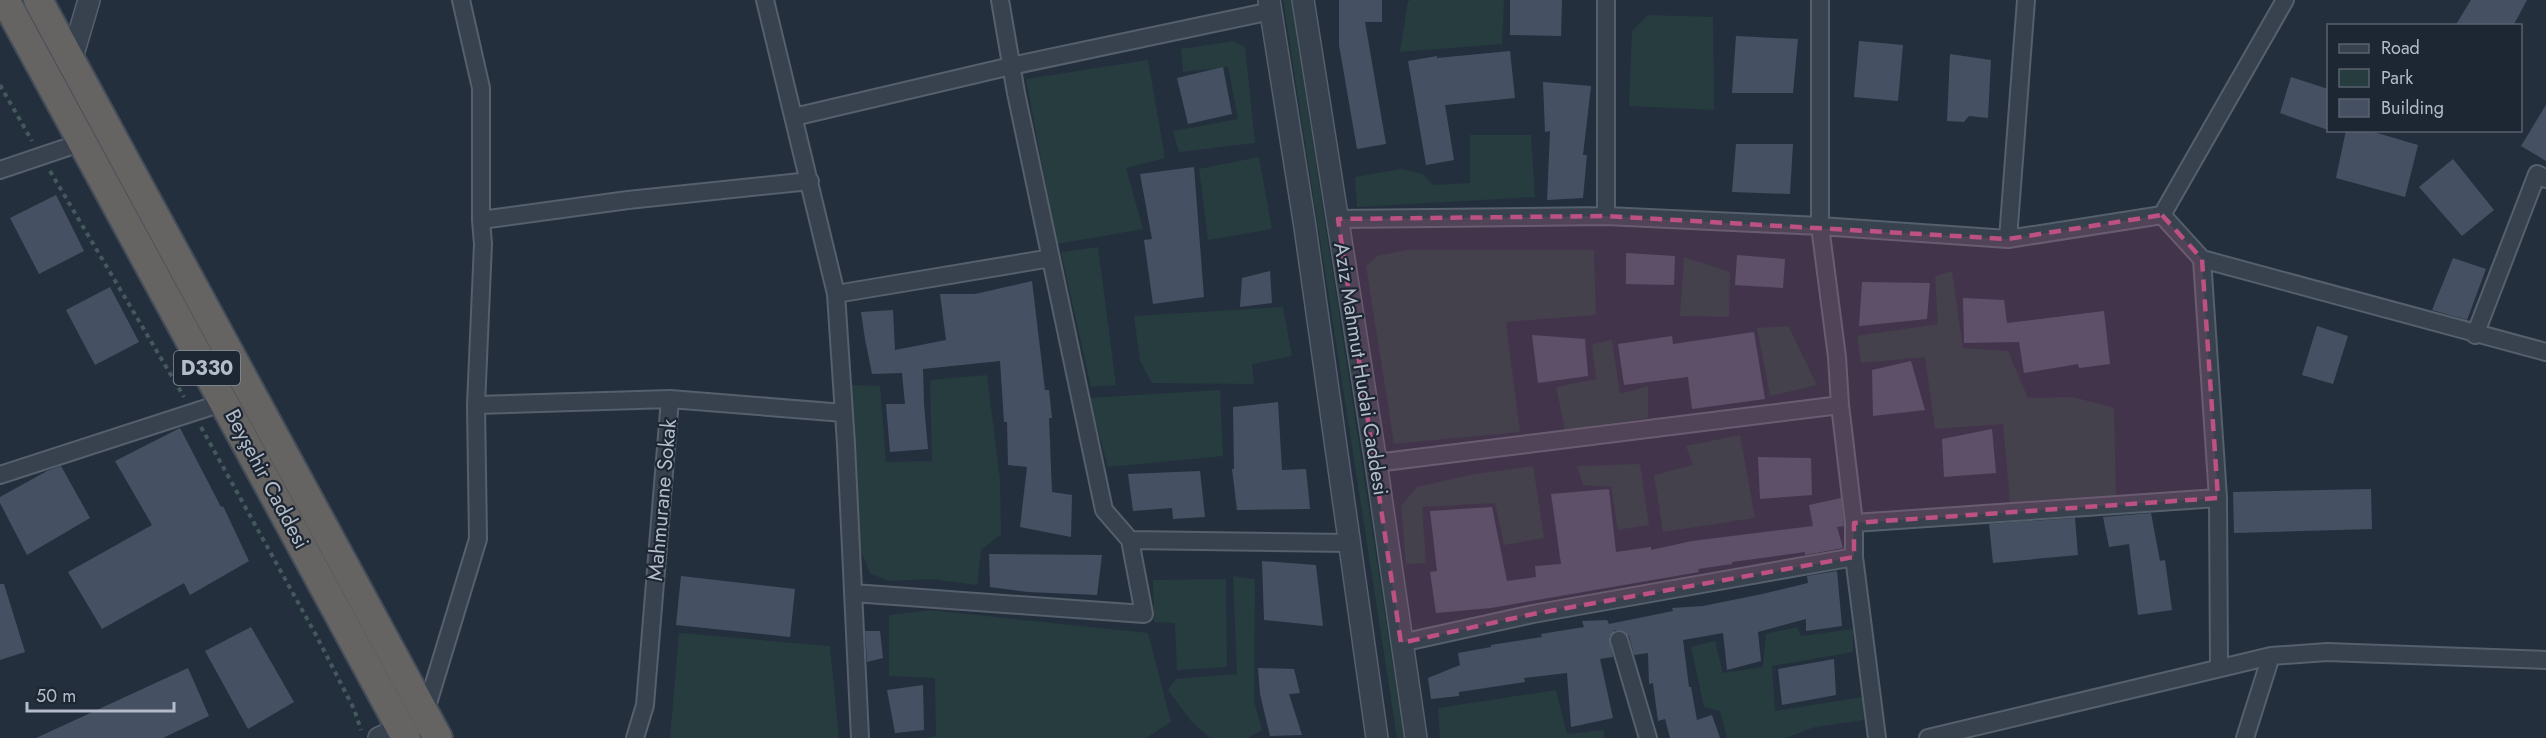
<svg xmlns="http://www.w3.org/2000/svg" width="2546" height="738" font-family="Jost,sans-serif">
	<rect width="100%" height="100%" fill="#242f3e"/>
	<path fill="#263c3f" d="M1283 0H1291L1404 738H1397Z
		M1411 0H1504L1502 44 1400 52 1408 1Z
		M1648 15 1713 17 1714 110 1629 106 1632 31Z
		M1233 41 1245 47 1255 143 1179 152 1173 131 1238 119 1228 67 1183 72 1181 49Z
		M1148 60 1165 158 1126 168 1143 229 1057 244 1026 79Z
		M1470 135H1531L1535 197 1357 207 1355 177 1402 169 1423 174 1433 185 1470 183Z
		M1259 157 1272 229 1208 240 1199 169Z
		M1098 247 1116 385 1091 387 1061 252Z
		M1406 250H1594L1596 315 1506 322 1520 432 1394 444 1366 266 1377 256Z
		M1684 257 1730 272 1729 317 1680 316Z
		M1952 271 1963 348 2008 351 2028 398 2073 397 2114 408 2116 495 2010 502 2003 424 1935 429 1925 357 1861 363 1857 336 1938 324 1935 276Z
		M1283 307 1292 356 1252 364 1254 384 1152 383 1140 361 1134 316Z
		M1788 326 1817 385 1770 396 1757 328Z
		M1612 340 1620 394 1648 386V418L1565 430 1556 387 1596 379 1592 344Z
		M987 375 1000 480 1001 534 981 550 977 585 932 579 888 581 870 573 861 551 850 385 880 386 886 462 932 461 930 380Z
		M1220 390 1223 456 1108 467 1089 398Z
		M1740 435 1755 518 1663 532 1654 475 1693 465 1686 446Z
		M1640 464 1649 525 1618 530 1611 487 1583 485 1577 466Z
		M1533 466 1544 538 1504 545 1495 503 1422 507 1426 563 1406 564 1401 506 1417 487 1474 474Z
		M1233 576 1255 579 1254 701 1262 730 1248 738H1210L1191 721 1168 690 1176 679 1237 674Z
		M1226 579 1227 667 1177 670 1175 623 1154 622 1153 580Z
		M929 610 1148 633 1171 722 1146 738H923L936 736 935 678 889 676V615Z
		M1797 627 1801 636 1853 629V652L1772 666 1775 711 1863 697 1864 720 1815 727 1786 738H1727L1720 711 1704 707 1691 647 1715 641 1723 673 1763 667 1766 634Z
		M679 633 830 646 839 738H670Z
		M1556 690 1567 734 1603 730 1605 738H1440L1438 708Z"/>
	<path fill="#455162" d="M1339 0H1382V22H1365L1386 144 1357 149 1339 45Z
		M1510 0H1562L1561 36 1510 35Z
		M2471 0H2527L2513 26H2455Z
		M1736 36 1798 39 1793 93H1732Z
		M1859 41 1903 45 1898 101 1854 97Z
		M1510 51 1515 98 1445 105 1454 160 1426 165 1408 61 1437 56V58Z
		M1950 54 1991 60 1988 118 1969 116 1964 122 1947 121Z
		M1223 67 1232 114 1188 124 1177 78Z
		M2291 77 2328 89V130L2280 113Z
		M1543 82 1591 86 1583 155H1587L1583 198 1547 200 1550 131 1545 132Z
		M2546 105V161L2521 146Z
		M2346 130H2367L2418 145 2405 197 2336 178Z
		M1736 144H1793L1790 194 1732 192Z
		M2453 159 2494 210 2462 236 2419 187Z
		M1194 167 1204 297 1153 304 1144 240 1152 239 1140 174Z
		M56 195 84 251 39 274 10 218Z
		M1626 253 1675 256 1674 285 1626 284Z
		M1737 255 1785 259 1783 288 1735 285Z
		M2453 258 2486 269 2467 320 2432 310Z
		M1270 271 1272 303 1240 307 1242 278Z
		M1032 281 1045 390H1049L1052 418H1049L1052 492 1072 495 1071 537 1020 527 1027 467 1008 465 1007 422H1004L1000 361 923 369 924 404 928 449 890 452 886 404H905L902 373 872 374 865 339 861 312 893 310 895 350 946 340 940 294H975Z
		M1862 282 1930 283 1927 319 1859 326Z
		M110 287 139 342 95 365 66 310Z
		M1963 298 2004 300 2007 323 2104 311 2110 364 2079 368 2078 364 2024 373 2019 342 1964 343Z
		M2317 326 2348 336 2333 384 2302 375Z
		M1754 332 1765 399 1692 409 1688 377 1624 385 1618 344 1672 336 1673 344Z
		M1532 335 1585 339 1588 376 1538 383Z
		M1911 361 1925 410 1873 416 1872 370Z
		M1278 402 1282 470 1306 469 1310 509 1237 510 1232 469H1234L1233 407Z
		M180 428 221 507 223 506 249 561 190 595 184 583 102 629 68 572 152 525 115 461Z
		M1992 429 1996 473 1944 477 1942 439Z
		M1758 457 1811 458 1812 495 1760 499Z
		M61 466 90 518 27 555 0 503V497L47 471Z
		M1200 471 1205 517 1173 519 1172 508 1133 511 1128 474Z
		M1609 489 1616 552 1651 547V550L1692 541 1813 526 1809 505 1841 498 1844 526 1837 527 1843 548 1805 555V552L1732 562V564L1698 569 1699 572 1491 608 1436 613 1430 572 1437 571 1430 511 1492 507 1507 581 1536 577 1535 566 1561 564 1551 494Z
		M2371 489 2372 529 2234 533 2233 492Z
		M2151 513 2160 561 2165 560 2172 610 2138 615 2129 544 2109 547 2103 517Z
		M2075 518 2078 555 1993 563 1989 524Z
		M989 554 1102 555 1097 595 1028 592 990 587Z
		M1262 561 1316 565 1323 626 1264 620Z
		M1837 571 1842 626 1806 631V619L1758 632 1761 661 1727 670 1723 633 1683 640 1689 687H1691L1697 720 1712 715 1720 738H1670L1665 719 1658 721 1653 683 1649 684 1648 653 1634 655 1629 636 1621 630H1615L1609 637 1613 657 1600 659 1613 718 1571 727 1567 673 1524 678 1525 682 1459 692V696L1431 699 1428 678 1460 665 1458 653 1491 647V645L1542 637 1541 634 1584 627 1582 621 1607 620 1609 624 1673 611 1672 608 1703 606 1762 594 1808 583 1807 576Z
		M681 576 795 589 790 637 676 625Z
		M0 584H4L25 652 0 660Z
		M251 627 294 702 248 729 205 651Z
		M865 631H880L883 658 867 662Z
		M1834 659 1836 695 1782 705 1778 669Z
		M188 668 209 716 163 738H36Z
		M1258 668 1294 669 1300 693 1289 694 1302 735 1270 736 1260 694Z
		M923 685 924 730 895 733 887 690Z"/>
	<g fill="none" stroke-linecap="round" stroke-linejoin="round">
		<g stroke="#565f6c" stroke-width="20">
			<path id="minor" d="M461 0 481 88V220
				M765 0 836 294 846 444 860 738
				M1000 0 1016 93 1104 510 1130 540
				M1606 0V216L1820 226 2008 239 2162 215 2285 0
				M1820 0V226L1837 357 1840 405 1854 523V557L1877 738
				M794 117 1011 66 1271 11
				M0 170 83 142
				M2162 215 2202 259
				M1338 219 1606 216
				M2008 239 2026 0
				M836 294 1051 258
				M2475 335 2537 174 2546 179
				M476 405 483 244 481 220 628 200 810 181
				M1376 463 1840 405
				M0 475 225 402
				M1854 523 2218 498
				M853 593 1144 614 1130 540 1350 543
				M1619 640 1648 738
				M1401 643 1533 614 1854 557
				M2219 666 2218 498 2202 259 2546 352
				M425 713 478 539 476 405 670 399
				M635 738 645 705 670 399 844 413
				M1928 738 2271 656 2327 652 2546 660
				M2245 738 2271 656"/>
		</g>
		<g stroke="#565f6c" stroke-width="24">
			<path id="tertiary" d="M1269 0 1305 227 1377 738
				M1303 0 1376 463 1416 738
				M71 61 89 0
				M379 738 401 728"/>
		</g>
		<g stroke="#434c59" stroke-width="32">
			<path id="trunk" d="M5 0 406 738
				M38 0 438 738"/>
		</g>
		<path stroke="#44595c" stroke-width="4" stroke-dasharray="4.5 4.5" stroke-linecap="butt" d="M0 85 32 141
			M50 171 184 397
			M201 427 316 635 354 709 361 730"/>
		<use href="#minor" stroke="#38414e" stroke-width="16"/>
		<use href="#tertiary" stroke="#38414e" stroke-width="21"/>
		<use href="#trunk" stroke="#656462" stroke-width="28"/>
	</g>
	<path fill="#bd5182" fill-opacity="0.2" stroke="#bd5182" stroke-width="4.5" stroke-dasharray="12 8" stroke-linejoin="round" d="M2162 215 2202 259 2218 498 1854 523V557L1533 614 1401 643 1338 219 1606 216 2008 239Z"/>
	<g text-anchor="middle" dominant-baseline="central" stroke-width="4.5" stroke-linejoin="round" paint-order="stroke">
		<rect fill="#1d2633" stroke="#878f9c" stroke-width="1.5" x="174" y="351" width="66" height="34" rx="4.5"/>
		<g font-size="20" font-weight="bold" fill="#b4bcc9">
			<text x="207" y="368">D330</text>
		</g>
		<g font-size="21" fill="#b4bcc9" stroke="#1d2633">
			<text transform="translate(1361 369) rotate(81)">Aziz Mahmut Hudai Caddesi</text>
			<text transform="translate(267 479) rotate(62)">Beyşehir Caddesi</text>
			<text transform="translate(662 500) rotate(-85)">Mahmurane Sokak</text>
		</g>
	</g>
	<rect x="2327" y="24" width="195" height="108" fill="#1d2633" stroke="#59626f" stroke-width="1.5"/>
	<rect x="2339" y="44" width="30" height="9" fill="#38414e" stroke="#59626f" stroke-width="1.5"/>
	<text x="2381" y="54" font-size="18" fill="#b4bcc9">Road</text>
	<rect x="2339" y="69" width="30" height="18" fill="#263c3f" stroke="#59626f" stroke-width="1.5"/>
	<text x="2381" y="84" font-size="18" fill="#b4bcc9">Park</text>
	<rect x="2339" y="99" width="30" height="18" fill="#455162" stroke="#59626f" stroke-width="1.5"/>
	<text x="2381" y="114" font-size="18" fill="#b4bcc9">Building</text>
	<path d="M27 702v9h147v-9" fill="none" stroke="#b4bcc9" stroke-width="3"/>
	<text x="36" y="702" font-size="18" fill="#b4bcc9" stroke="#1d2633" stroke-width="4.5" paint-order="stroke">50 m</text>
</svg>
